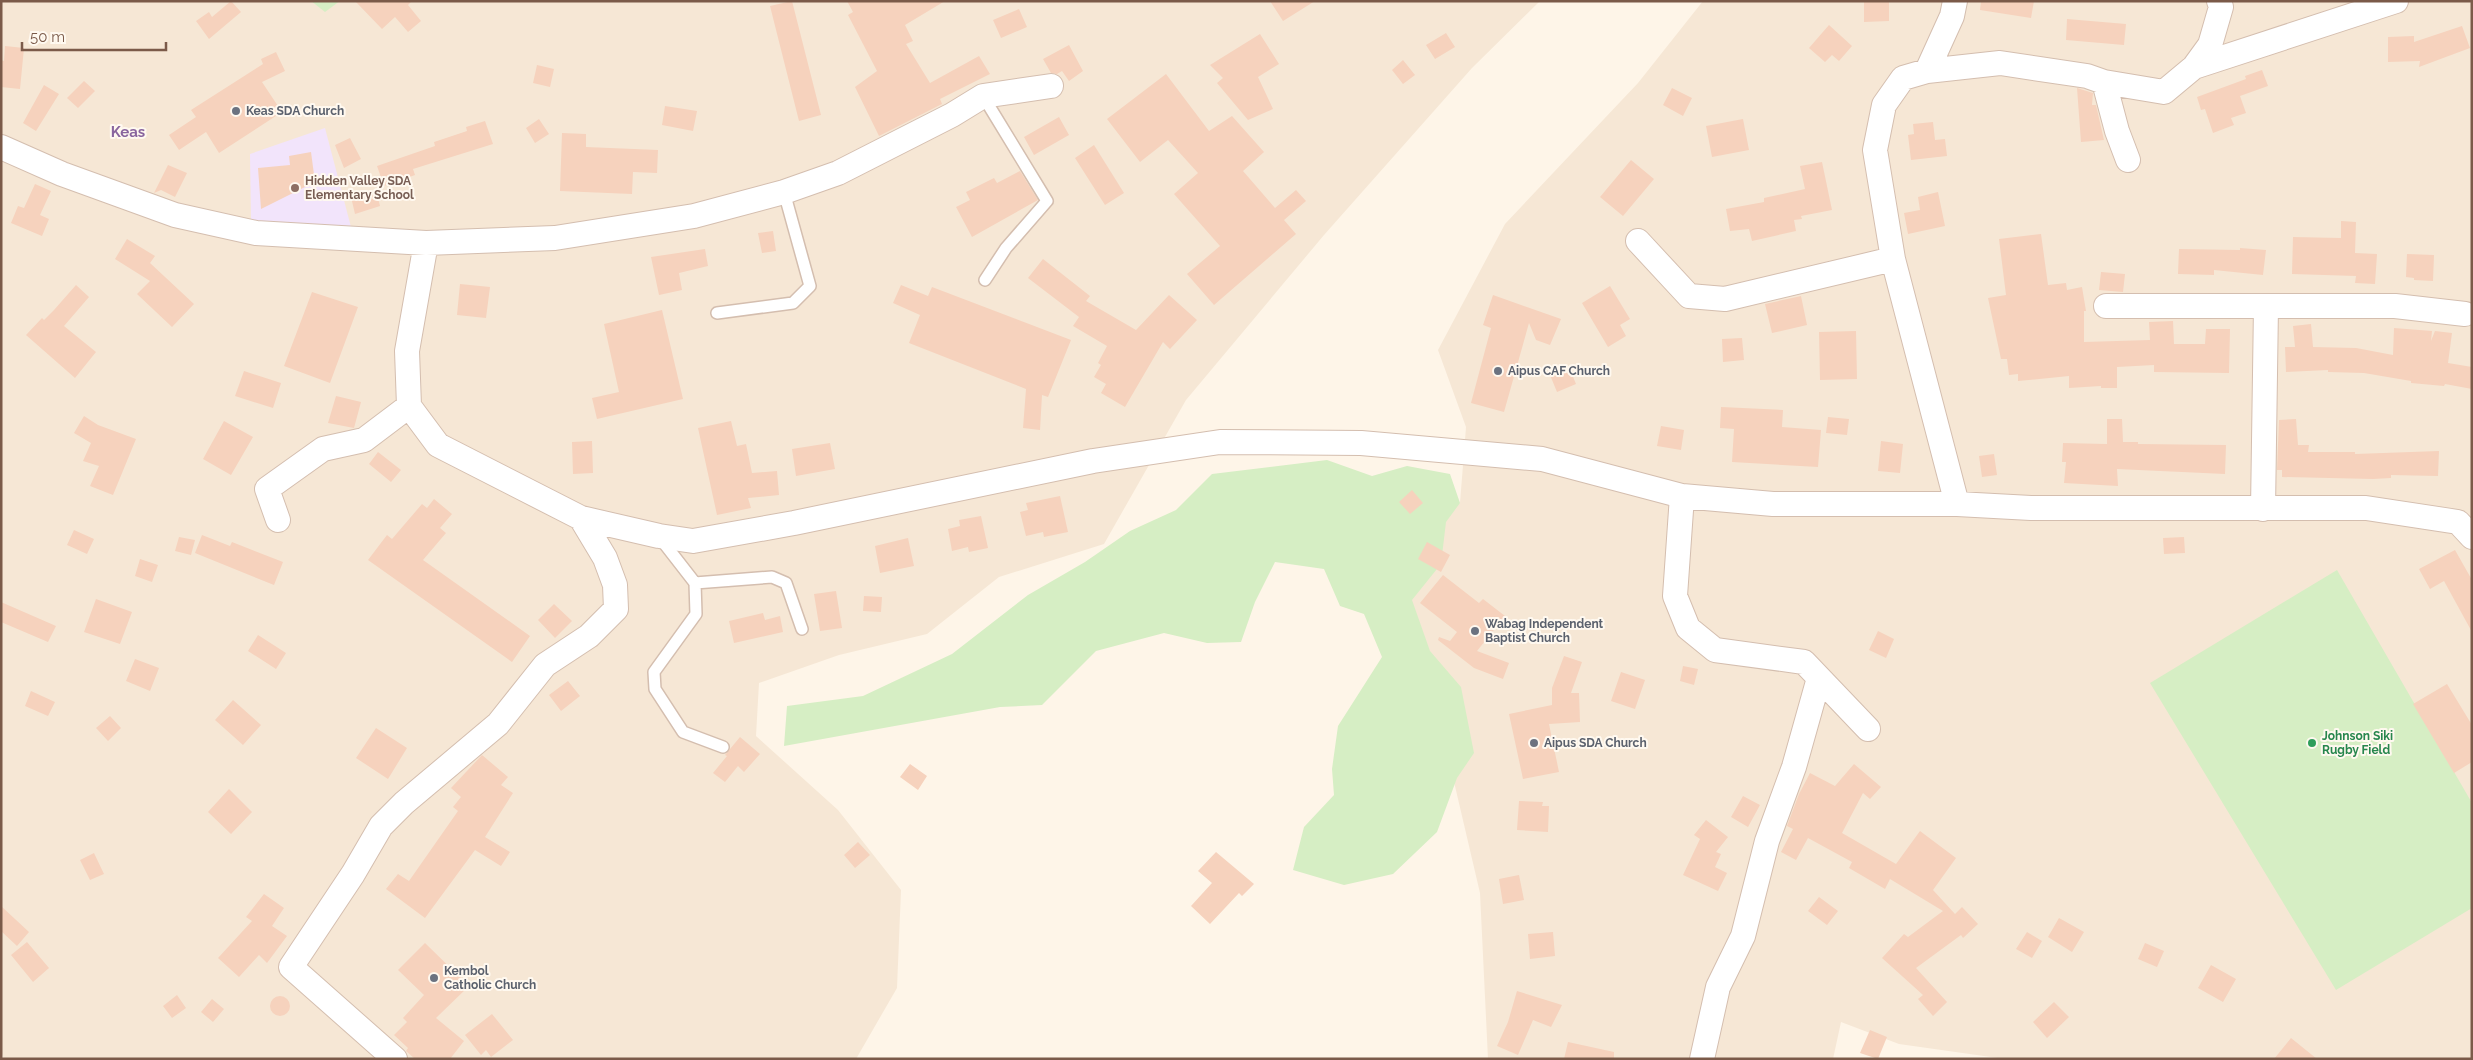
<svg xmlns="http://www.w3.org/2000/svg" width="2473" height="1060" font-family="Raleway,sans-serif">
	<rect width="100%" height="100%" fill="#fef5e8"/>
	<path fill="#f6e7d5" d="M1 1H311L325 11 340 1 1539 2 1472 68 1324 235 1186 400 1104 544 999 577 927 634 839 655 759 683 756 736 838 810 901 890 897 988 856 1059H4L1 1052Z
		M1703 1H2472V1059H2005L1899 1044 1841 1022 1833 1059H1488L1480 893 1451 769 1417 653 1396 542 1460 503 1466 427 1438 350 1505 224 1638 83Z"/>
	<path fill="#f2e4fb" d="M325 128 351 227 251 221 250 154Z"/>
	<path fill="#d6eec4" d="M311 1H340L325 12Z
		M1327 460 1372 476 1407 466 1450 474 1460 503 1446 522 1441 564 1412 600 1430 651 1461 687 1474 753 1457 778 1437 832 1393 874 1344 885 1293 870 1304 827 1334 795 1332 769 1338 726 1382 657 1364 614 1340 606 1324 569 1275 562 1255 602 1241 642 1207 643 1164 633 1096 651 1042 705 1000 707 784 746 787 706 863 696 952 654 1028 595 1085 562 1130 531 1176 510 1212 474Z
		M2337 570 2472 803V908L2336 990 2150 683Z"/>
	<path fill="#f6d2bd" d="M231 1 241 12 209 39 196 21 209 12 212 17Z
		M355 1H412L408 5 421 21 408 32 395 17 382 29Z
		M792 1 821 115 799 121 770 6Z
		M847 1H945L905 25 913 41 906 44 930 83 979 56 990 74 940 99 942 104 879 136 855 87 877 71 848 15 853 12Z
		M1270 1H1315L1283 21Z
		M1864 1H1889V21L1864 22Z
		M1981 1H2034L2031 18 1980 10Z
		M1019 9 1027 27 1001 38 993 20Z
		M2067 19 2126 24 2124 45 2066 40Z
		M1829 25 1852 46 1839 61 1832 55 1825 62 1809 48Z
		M2462 26 2470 48 2419 67 2420 61 2388 62V37L2414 36V42Z
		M1446 33 1455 47 1435 59 1426 45Z
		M1260 34 1279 64 1258 77 1273 109 1248 120 1217 83 1223 78 1210 65Z
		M1069 45 1083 71 1069 81 1062 71 1057 74 1051 73 1043 59Z
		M5 46 24 48 20 89 1 87V60L4 61Z
		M276 52 285 71 262 82 282 112 219 153 206 132 179 150 169 135 196 117 191 110 263 64 261 59Z
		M1403 60 1415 75 1403 84 1392 70Z
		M537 65 554 69 550 87 533 83Z
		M2262 70 2268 86 2240 96 2246 113 2231 118 2234 125 2213 133 2205 109 2201 110 2197 97 2246 79 2245 76Z
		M1166 74 1209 131 1232 116 1264 152 1243 171 1275 208 1296 190 1306 201 1284 220 1296 234 1214 305 1187 274 1220 246 1174 194 1198 173 1168 140 1140 162 1107 119Z
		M84 81 95 91 78 108 67 98Z
		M44 85 59 94 36 131 23 123Z
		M1672 88 1692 98 1683 116 1663 105Z
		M2077 88 2093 93 2092 105H2096L2104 140 2081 142Z
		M665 106 697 111 693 131 662 125Z
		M1059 117 1069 135 1034 155 1024 137Z
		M539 119 549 134 535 143 526 128Z
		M1743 119 1749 150 1712 157 1706 126Z
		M485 121 493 144 413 169 415 175 384 186 377 166 435 146 434 142 467 131 466 127Z
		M1933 122 1935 140 1945 139 1947 156 1911 160 1908 135 1914 134 1913 124Z
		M562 133 586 134V147L658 150 657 173 633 172 632 194 560 191Z
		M350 138 361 159 344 168 335 145Z
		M1094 145 1124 193 1105 205 1075 158Z
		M311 152 315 182 261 209 258 168 290 165 289 156Z
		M1631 160 1654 179 1623 216 1600 197Z
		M1822 162 1832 210 1801 216 1802 219 1794 220 1796 231 1752 241 1749 229 1730 231 1726 209 1764 202V198L1805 189 1800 166Z
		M168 165 187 173 175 197 161 190 154 193Z
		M1020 171 1038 200 972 237 956 207 970 200 966 192 994 178 997 183Z
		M35 184 51 191 40 215 49 219 42 236 11 223 18 206 24 208Z
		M376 190 380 206 355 214 351 197Z
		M1938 192 1945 226 1908 234 1904 213 1920 210 1918 197Z
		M2341 221 2356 222 2355 253 2377 254 2375 284 2355 283 2356 276 2292 274 2293 237 2341 238Z
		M773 231 776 251 762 253 758 233Z
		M2041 234 2048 285 2066 283 2067 290 2082 287 2086 311H2084V342L2150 340 2149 322 2173 321 2174 344H2205L2206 329H2230L2229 373 2154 372V365L2117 367V388H2101V386L2069 388V376L2018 381V374L2009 375 2007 359H2001L1988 298 2006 295 1999 239Z
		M127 239 155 256 150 263 194 304 172 327 137 294 150 281 115 259Z
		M2240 248 2266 250 2263 275 2214 270V275L2178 274 2179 249 2240 250Z
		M705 249 708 266 679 273 682 290 659 295 651 257Z
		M2407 254 2434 255 2433 281 2414 280V278L2406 277Z
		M1043 259 1090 296 1086 301 1136 330 1169 295 1197 320 1170 349 1163 342 1125 407 1101 393 1106 384 1094 377 1101 365 1098 363 1107 346 1073 326 1079 317 1028 278Z
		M2101 272 2125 274 2123 292 2099 290Z
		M460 284 490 287 486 318 457 315Z
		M76 285 89 297 64 326 96 352 75 378 26 335 42 318 44 320 54 310Z
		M901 285 928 296 932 287 1071 340 1048 397 1042 395 1040 430 1023 428 1026 389 909 343 920 315 893 303Z
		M1610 286 1630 319 1620 325 1626 336 1608 347 1582 303Z
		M312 292 358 307 330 383 284 366Z
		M1493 295 1561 319 1550 345 1536 340 1529 323 1504 412 1471 403 1491 328 1483 325Z
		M1801 296 1807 325 1772 333 1765 304Z
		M662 310 683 399 597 419 592 398 619 392 604 324Z
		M2311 324 2313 347 2356 348 2393 355 2394 328 2432 331 2431 341 2435 331 2452 333 2448 363 2472 367V389L2445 384 2444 386 2411 383V381L2364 373 2328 372V370L2286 372 2285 347H2295L2293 326Z
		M1856 331 1857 379 1820 380 1819 332Z
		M1742 338 1744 360 1723 362 1722 339Z
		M1569 367 1576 384 1557 392 1550 375Z
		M244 371 281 383 273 408 235 396Z
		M336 396 361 402 354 428 328 423Z
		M1721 407 1783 410 1782 427 1821 430 1818 467 1732 462 1734 429 1720 428Z
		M84 416 98 425 136 439 113 495 90 486 99 466 83 461 91 443 74 433Z
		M1828 417 1849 419 1847 435 1826 433Z
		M2107 419H2122L2123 442H2138V444L2226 445 2225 474 2117 469 2118 486 2064 483 2066 462H2062L2063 443 2107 444Z
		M2296 419 2298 445H2309L2308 452H2355V454L2439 451 2438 476 2391 475V478L2373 479 2282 477V470H2277L2279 420Z
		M224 421 253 437 231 475 203 459Z
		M731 421 737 446 746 444 752 473 777 471 779 495 748 498 751 508 717 515 698 428Z
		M1661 426 1684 430 1681 450 1657 446Z
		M592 441 593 473 573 474 572 442Z
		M1881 441 1903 444 1900 473 1878 471Z
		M830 443 835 469 796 476 792 449Z
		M378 452 401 470 391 482 369 464Z
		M1994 454 1997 475 1982 477 1979 456Z
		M1412 490 1423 503 1410 514 1399 502Z
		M1060 496 1068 532 1044 537 1043 532 1026 536 1020 512 1028 510 1026 503Z
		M434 499 452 514 440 528 446 533 423 560 530 636 512 662 368 560 387 535 392 539 422 504 427 508Z
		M981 516 988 548 969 552 968 547 952 551 948 529 960 526 959 520Z
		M74 530 94 539 87 554 67 545Z
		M202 535 230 546 232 542 283 562 274 585 195 553Z
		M179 537 195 540 191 555 175 551Z
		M2184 537 2185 553 2164 554 2163 538Z
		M908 538 914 566 880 573 875 546Z
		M1427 542 1450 555 1441 572 1418 559Z
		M2455 550 2472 580V632L2444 581 2430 589 2419 569Z
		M140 559 158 565 152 582 135 576Z
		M1443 575 1479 603 1483 599 1505 616 1477 651 1509 663 1503 679 1474 668 1438 640 1439 637 1450 641 1457 632 1420 603Z
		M836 591 842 628 820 631 814 594Z
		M864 596 882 597 881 612 863 611Z
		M96 599 132 612 120 644 84 632Z
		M1 602 56 626 48 642 1 622Z
		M554 604 572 621 555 638 538 620Z
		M763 613 765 620 780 616 783 632 734 643 729 621Z
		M1878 631 1894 639 1886 658 1869 650Z
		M258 635 286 653 276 669 248 651Z
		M1564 656 1582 662 1571 693H1579L1580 722 1549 724 1559 772 1523 779 1509 714 1552 705V688Z
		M135 659 159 668 150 691 126 681Z
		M1683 666 1698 669 1694 685 1680 681Z
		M1621 672 1645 680 1635 709 1611 701Z
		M568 681 580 696 561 711 549 695Z
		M2447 684 2472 725V762L2454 773 2413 704Z
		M31 691 55 702 48 716 25 706Z
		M233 700 261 725 243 745 215 720Z
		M110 716 121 728 108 741 96 728Z
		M376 728 407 748 388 779 356 758Z
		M740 737 760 754 744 772 738 766 725 782 713 773 727 756 725 755Z
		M482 755 508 777 501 785 513 793 485 837 510 852 501 866 475 850 425 918 386 889 398 874 409 881 458 811 453 807 461 797 451 788Z
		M910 764 927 776 918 790 900 777Z
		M1854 764 1881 787 1870 799 1863 793 1842 833 1896 864 1920 831 1956 858 1933 890 1955 914 1962 907 1978 924 1963 938 1961 935 1916 968 1947 1002 1933 1016 1918 999 1923 995 1882 958 1904 934 1908 937 1943 911 1890 879 1885 889 1849 868 1852 862 1808 838 1796 860 1781 852 1793 829 1787 826 1799 794 1810 773 1835 786Z
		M229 789 252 812 231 834 208 812Z
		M1743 796 1760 805 1748 827 1731 817Z
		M1519 801 1543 802 1542 806H1549L1548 832 1517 830Z
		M1706 820 1728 837 1716 852 1721 854 1715 867 1727 873 1718 891 1683 875 1700 839 1694 835Z
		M858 842 870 855 855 868 844 855Z
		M1216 852 1254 884 1242 896 1239 893 1210 924 1191 906 1212 883 1198 871Z
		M94 853 104 874 90 880 80 860Z
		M1519 875 1524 900 1503 904 1499 879Z
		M264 894 284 908 272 926 287 936 267 963 259 955 239 977 218 958 252 921 246 917Z
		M1819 897 1838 911 1827 925 1808 911Z
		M1 906 29 932 17 946 1 931Z
		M2059 918 2084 932 2072 952 2048 937Z
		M1553 932 1555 956 1530 959 1528 934Z
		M2027 932 2042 941 2032 958 2016 949Z
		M27 942 49 968 33 982 11 955Z
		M425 943 469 986 436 1018 464 1041 450 1059H415L406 1051 408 1048 394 1035 407 1022 403 1018 424 995 398 970Z
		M2145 943 2164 951 2157 967 2138 959Z
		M2211 965 2236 979 2223 1002 2198 988Z
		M1517 991 1562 1005 1551 1027 1533 1020 1518 1055 1497 1046 1508 1022Z
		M177 995 186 1008 172 1018 163 1006Z
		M270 1006a10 10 0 1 1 20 0a10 10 0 1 1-20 0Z
		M212 999 224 1009 213 1022 201 1012Z
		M2054 1002 2069 1017 2047 1038 2033 1022Z
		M492 1014 513 1040 491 1057 486 1050 481 1055 465 1035Z
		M1870 1030 1887 1037 1878 1059 1860 1053Z
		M2291 1038 2317 1059H2274Z
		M1568 1042 1614 1052V1059H1564Z"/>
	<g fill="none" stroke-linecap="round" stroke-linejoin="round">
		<g stroke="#d4beaf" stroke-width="14">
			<path id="service" d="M983 96 1047 201 1006 248 985 280
				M717 313 793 303 810 286 784 192
				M660 538 695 583 696 614 654 672 655 689 683 732 723 747
				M695 583 772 577 786 583 802 629"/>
		</g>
		<g stroke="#d4beaf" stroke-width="26">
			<path id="minor" d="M2194 67 2396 1
				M1927 71 1952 16 1955 1
				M2104 82 2117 131 2128 160
				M1 147 62 174 175 215 256 233 426 243 555 238 694 216 784 192 838 173 952 115 983 96 1051 86
				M1638 241 1689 296 1725 299 1893 259
				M426 243 407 351 409 406 438 445 581 518 659 536 693 541 794 523 1093 461 1220 442 1361 443 1542 459 1682 496 1773 504H1957L2031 508H2366L2458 522 2472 537
				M2106 306H2395L2465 314
				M1682 496 1675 596 1688 628 1715 650 1804 662 1868 729
				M1957 504 1893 259 1875 150 1884 105 1903 78 1927 71 2000 63 2087 76 2104 82 2164 92 2194 67 2210 45 2221 7 2219 1
				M2263 509 2266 306
				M278 520 267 489 323 449 364 440 409 406
				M395 1059 291 967 353 874 381 826 404 803 498 724 545 665 589 636 616 609 615 585 605 558 581 518
				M1702 1059 1718 987 1743 936 1767 841 1794 767 1819 678"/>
		</g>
		<use href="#service" stroke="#fff" stroke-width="11"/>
		<use href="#minor" stroke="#fff" stroke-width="24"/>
	</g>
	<g fill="#6b7280" stroke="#fff9f0" stroke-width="2">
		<circle cx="236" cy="111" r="5"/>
		<circle cx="1498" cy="371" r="5"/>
		<circle cx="1475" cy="631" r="5"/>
		<circle cx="1534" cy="743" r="5"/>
		<circle cx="434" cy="978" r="5"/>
	</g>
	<circle fill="#8d6e63" stroke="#fff9f0" stroke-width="2" cx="295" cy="188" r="5"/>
	<circle fill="#2e9e5b" stroke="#fff9f0" stroke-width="2" cx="2312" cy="743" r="5"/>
	<g text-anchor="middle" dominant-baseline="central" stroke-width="4" stroke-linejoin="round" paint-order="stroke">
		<g font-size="12" font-weight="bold" fill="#5b616d" stroke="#fff9f0" text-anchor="start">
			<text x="246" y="111">Keas SDA Church</text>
			<text x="1508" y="371">Aipus CAF Church</text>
			<text x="1485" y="624">Wabag Independent<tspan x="1485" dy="14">Baptist Church</tspan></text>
			<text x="1544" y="743">Aipus SDA Church</text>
			<text x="444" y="971">Kembol<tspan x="444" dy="14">Catholic Church</tspan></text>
		</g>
		<g font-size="12" font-weight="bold" fill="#785e54" stroke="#fff9f0" text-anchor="start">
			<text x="305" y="181">Hidden Valley SDA<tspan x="305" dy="14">Elementary School</tspan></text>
		</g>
		<g font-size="12" font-weight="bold" fill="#27864d" stroke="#fff9f0" text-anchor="start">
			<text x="2322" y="736">Johnson Siki<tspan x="2322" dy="14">Rugby Field</tspan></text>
		</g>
		<g font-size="15" font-weight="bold" fill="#89659e" stroke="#fff9f0">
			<text x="128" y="132">Keas</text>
		</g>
	</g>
	<rect width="2473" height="1060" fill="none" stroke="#7b5a49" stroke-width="5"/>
	<path d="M22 42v8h144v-8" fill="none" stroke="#7b5a49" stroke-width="2.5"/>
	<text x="30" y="42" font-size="15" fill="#7b5a49" stroke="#fff9f0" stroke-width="4" paint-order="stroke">50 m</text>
</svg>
